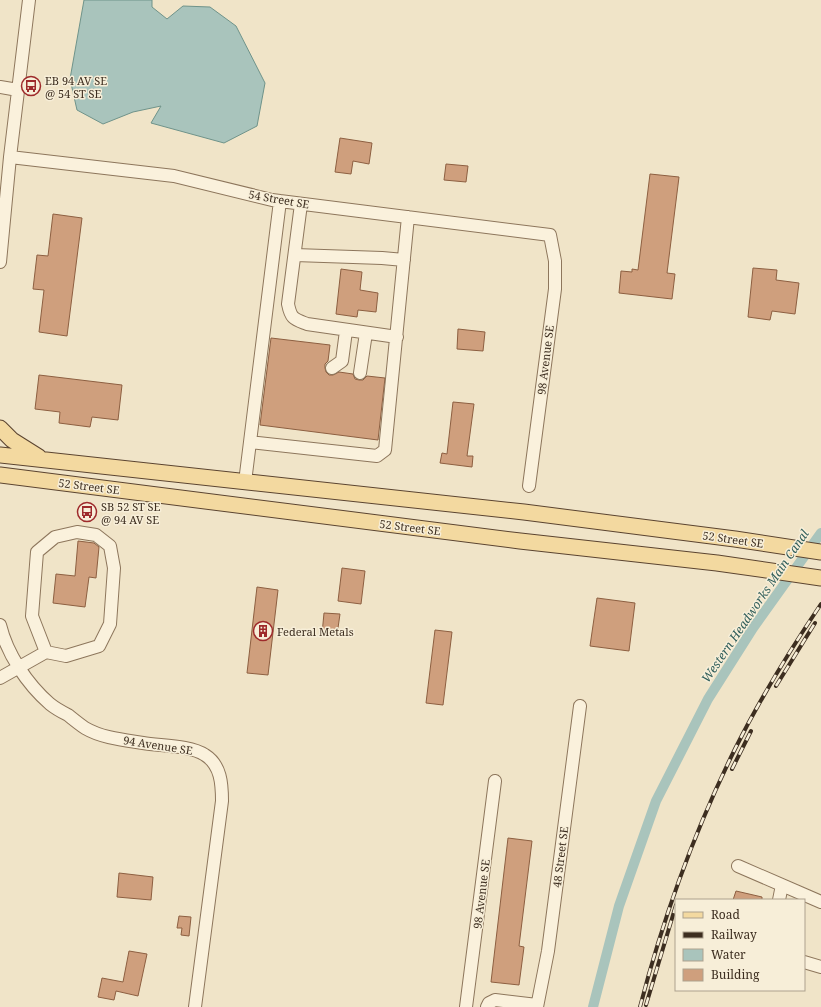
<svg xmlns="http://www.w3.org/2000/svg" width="821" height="1007" font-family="'Noto Serif',serif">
	<rect width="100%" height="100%" fill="#f0e4c8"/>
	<path fill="#a9c4bc" stroke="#6f938a" d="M84 0H152V7L167 19 183 6 210 7 236 26 265 83 257 126 224 143 151 123 161 106 133 112 103 124 77 110 70 79Z"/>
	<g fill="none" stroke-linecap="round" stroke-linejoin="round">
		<path stroke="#a9c4bc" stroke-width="10" d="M593 1007 619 906 656 801 708 699 753 628 821 533"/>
	</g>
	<path fill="#cf9f7d" stroke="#8d5f41" d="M340 138 372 143 369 164 353 161 351 174 335 172Z
		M446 164 468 166 466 182 444 180Z
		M650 174 679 177 667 273 675 274 672 299 619 293 621 271 632 272V269L638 270Z
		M53 214 82 218 67 336 39 332 44 290 33 289 37 255 48 256Z
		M753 268 777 270 776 280 799 283 795 314 772 311 770 320 748 317Z
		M341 269 362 272 360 290 378 293 376 312 358 310 357 317 336 314Z
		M458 329 485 332 483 351 457 349Z
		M271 338 330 345 328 361 325 364V368L326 372 329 375H333L339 372 353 374 355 379 359 380H363L367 376 385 378 378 440 260 425Z
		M39 375 122 385 118 420 92 417 90 427 59 423 60 412 35 409Z
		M453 402 474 404 467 456H473L472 467 440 463 442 453 447 454Z
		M78 541 94 543 99 547 96 578 89 577 85 607 53 603 56 574 75 576Z
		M342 568 365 571 361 604 338 601Z
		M257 587 278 590 268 675 247 673Z
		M597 598 635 603 629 651 590 646Z
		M324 613 340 614 337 635 322 634Z
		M435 630 452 632 443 705 426 703Z
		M508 838 532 841 519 946 524 947 519 985 491 982Z
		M119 873 153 877 151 900 117 897Z
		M736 891 762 897V900H733Z
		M179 916 191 917 189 936 181 935 182 928H177Z
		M129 951 147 954 138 996 116 991 114 1000 98 997 102 978 123 982Z"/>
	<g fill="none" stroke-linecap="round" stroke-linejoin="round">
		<g stroke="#8d765c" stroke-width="14">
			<path id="minor" d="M0 87 18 90
				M10 157 174 176 272 200 550 235 555 261V289L529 486
				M301 204 288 304C291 319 294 319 307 324L397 337
				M295 255 382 258 404 260
				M0 262 10 157 29 0
				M332 368 342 361 346 331
				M360 373 366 333
				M250 442 280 201
				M245 482 250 442 377 456 385 450 408 217
				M0 625C7 654 27 684 50 704 55 708 62 712 68 715 73 719 79 724 85 728 102 738 124 740 143 743 161 746 190 745 205 755 221 765 222 784 222 801L195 1007
				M0 678 46 652 32 616 37 552 55 537 77 532 96 535 110 546 114 568 110 624 99 646 66 656 46 652
				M738 866 821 902
				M779 900 782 885
				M804 962 821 967
				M466 1007 495 781
				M487 1007 489 1003 495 1000 537 1005
				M537 1007 548 951 580 706"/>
		</g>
		<g stroke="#5b4430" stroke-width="17">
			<path id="major" d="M0 428 12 440 39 457
				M0 455 524 512 735 539 821 552
				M0 475 520 541 717 563 821 578"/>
		</g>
		<use href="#minor" stroke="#faf1dc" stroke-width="12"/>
		<use href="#major" stroke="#f3d9a0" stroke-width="15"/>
		<g stroke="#3d2e20" stroke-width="4">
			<path id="rail" d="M776 686 815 623
				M732 769 751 731
				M646 1005 676 905
				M640 1007C663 918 694 832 735 749 760 699 790 650 821 604"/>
		</g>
		<use href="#rail" stroke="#f7eed8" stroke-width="2.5" stroke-dasharray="8" stroke-linecap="butt"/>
	</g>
	<defs>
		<g id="bus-ring" transform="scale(1)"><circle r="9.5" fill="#f7eed8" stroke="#9e2a2b" stroke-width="1.5"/><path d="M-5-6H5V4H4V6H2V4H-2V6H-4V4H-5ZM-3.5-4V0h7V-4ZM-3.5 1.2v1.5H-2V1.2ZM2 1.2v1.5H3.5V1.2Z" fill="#9e2a2b"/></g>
		<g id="building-ring" transform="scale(1)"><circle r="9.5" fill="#f7eed8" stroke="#9e2a2b" stroke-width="1.5"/><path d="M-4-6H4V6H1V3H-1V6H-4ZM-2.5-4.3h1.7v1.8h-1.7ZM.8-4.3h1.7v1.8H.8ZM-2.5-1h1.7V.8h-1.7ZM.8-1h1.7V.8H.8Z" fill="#9e2a2b"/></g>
	</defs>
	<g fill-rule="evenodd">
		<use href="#bus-ring" x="31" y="86"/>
		<use href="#bus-ring" x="87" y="512"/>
		<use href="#building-ring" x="263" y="631"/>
	</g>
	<g text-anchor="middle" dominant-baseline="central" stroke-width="3" stroke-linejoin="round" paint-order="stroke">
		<g font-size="11" fill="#3d2e20" stroke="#f7eed8" text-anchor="start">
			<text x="45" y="80">EB 94 AV SE<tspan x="45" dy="13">@ 54 ST SE</tspan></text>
			<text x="101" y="506">SB 52 ST SE<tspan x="101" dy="13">@ 94 AV SE</tspan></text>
			<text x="277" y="631">Federal Metals</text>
		</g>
		<g font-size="11" fill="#3d2e20" stroke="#f7eed8">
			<text transform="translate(279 199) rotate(10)">54 Street SE</text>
			<text transform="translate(545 360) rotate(-83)">98 Avenue SE</text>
			<text transform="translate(89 486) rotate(7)">52 Street SE</text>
			<text transform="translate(410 527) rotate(7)">52 Street SE</text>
			<text transform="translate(733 539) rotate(8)">52 Street SE</text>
			<text transform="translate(158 745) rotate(9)">94 Avenue SE</text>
			<text transform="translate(560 857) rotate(-83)">48 Street SE</text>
			<text transform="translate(481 894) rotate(-83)">98 Avenue SE</text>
		</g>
		<g font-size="12" font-style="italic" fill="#2f5d5a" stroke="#f7eed8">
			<text transform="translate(755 606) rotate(-56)">Western Headworks Main Canal</text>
		</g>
	</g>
	<rect x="675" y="899" width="130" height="92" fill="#f7eed8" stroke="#ada18e"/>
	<rect x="683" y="912" width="20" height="6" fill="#f3d9a0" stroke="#ada18e"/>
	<text x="711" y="919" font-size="12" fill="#3d2e20">Road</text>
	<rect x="683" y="932" width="20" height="6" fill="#3d2e20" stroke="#ada18e"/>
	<text x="711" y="939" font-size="12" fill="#3d2e20">Railway</text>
	<rect x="683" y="949" width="20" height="12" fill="#a9c4bc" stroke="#ada18e"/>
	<text x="711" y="959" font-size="12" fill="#3d2e20">Water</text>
	<rect x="683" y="969" width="20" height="12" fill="#cf9f7d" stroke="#ada18e"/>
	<text x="711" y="979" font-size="12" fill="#3d2e20">Building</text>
</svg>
